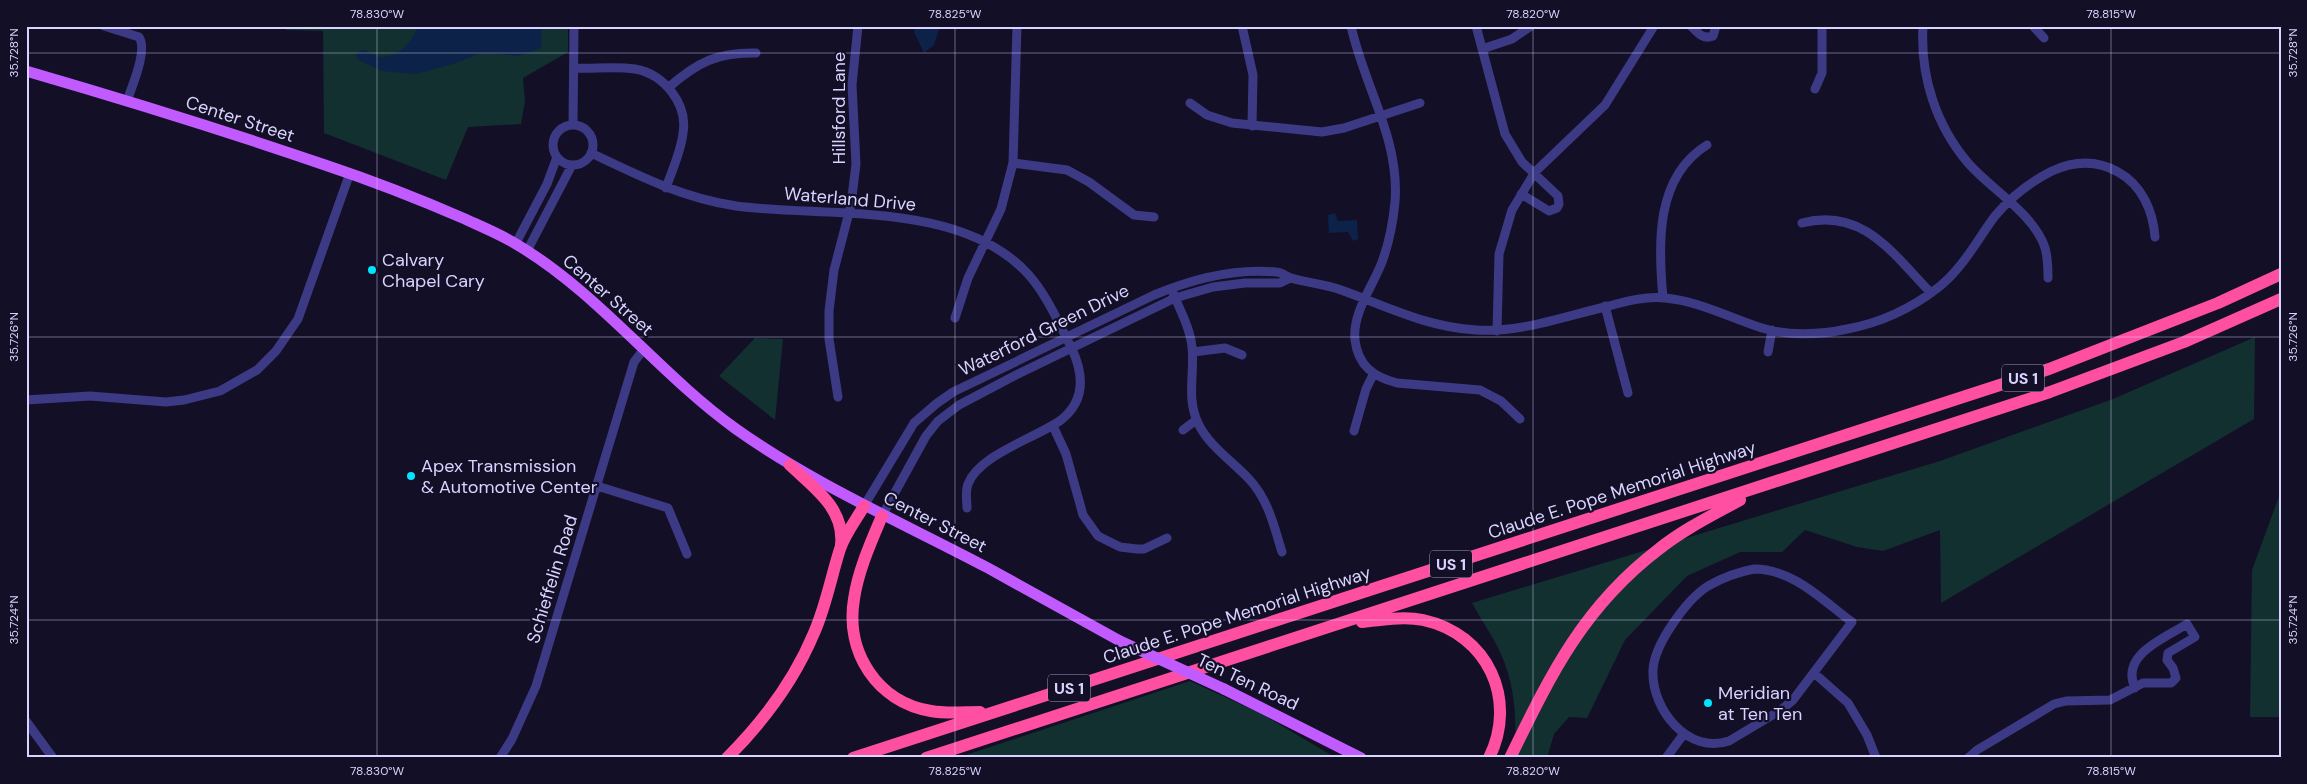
<svg xmlns="http://www.w3.org/2000/svg" width="2307" height="784" font-family="'DM Sans',sans-serif">
	<rect width="100%" height="100%" fill="#130f26"/>
	<path fill="#12302f" d="M286 26H568V52L523 78 525 101 521 124 468 127 446 180 324 133 323 31 286 30Z
		M2255 337 2254 419 1941 603 1940 530 1883 551 1857 547 1805 530 1782 552H1740L1687 576 1625 640 1587 718 1569 717 1554 734 1547 758H1514C1517 722 1516 688 1501 654 1493 636 1481 620 1472 603L1940 461 2113 399Z
		M755 338 783 339 775 420 719 376Z
		M2281 491V717H2250L2252 570Z
		M1190 681 1262 714 1336 758H957Z"/>
	<path fill="#0c2248" d="M417 26H542L541 48 519 56 490 53 478 54 454 64 415 74 382 71 357 59 356 54 363 50C369 52 376 57 382 57 398 57 414 41 417 26Z
		M915 26H940L934 45 924 53 914 32Z
		M1335 213 1338 221 1357 220 1358 239 1353 241 1348 232 1329 233 1328 215Z"/>
	<g fill="none" stroke-linecap="round" stroke-linejoin="round">
		<path stroke="#3d3a85" stroke-width="9" d="M104 26 139 37C148 50 132 86 127 101
			M1242 26 1253 75 1252 126
			M1351 26C1364 86 1400 139 1395 202 1393 223 1389 243 1382 262 1373 286 1352 313 1355 340 1358 366 1374 377 1397 383L1480 390 1501 401 1520 419
			M1476 26 1505 134 1522 162 1558 196 1559 204 1557 208 1549 211 1521 194
			M1691 26C1698 33 1703 40 1713 36L1716 26
			M1923 26C1920 76 1936 126 1969 164 1991 189 2035 215 2045 248 2048 258 2048 268 2048 278
			M2033 26 2044 38
			M1482 49 1512 39 1531 26
			M574 68C594 69 615 66 635 69 664 74 688 104 683 133 681 152 672 170 666 188
			M669 87C698 62 718 52 756 53
			M1815 89 1822 73V26
			M1190 103 1207 115 1232 123 1322 132 1344 128 1420 103
			M573 125 574 26
			M553 145a20 20 0 1 1 40 0a20 20 0 1 1-40 0Z
			M591 153C639 176 683 198 736 206 828 218 960 200 1028 274 1047 295 1059 324 1072 349 1084 375 1085 401 1061 420 1036 438 980 454 968 484 965 492 967 501 967 508
			M1013 163 1067 170 1089 182 1134 215 1154 217
			M1802 223C1863 207 1893 254 1931 293
			M516 243 547 184 557 157
			M527 251 572 165
			M1173 293C1180 310 1190 328 1192 347 1195 372 1186 398 1198 423 1208 445 1232 461 1249 479 1268 499 1274 526 1282 552
			M1663 298C1658 245 1655 177 1707 145
			M1605 306 1628 393
			M955 318 968 278 1001 209 1013 163 1017 26
			M1497 331 1499 254 1512 210 1535 172 1605 105 1654 26
			M1193 352 1225 348 1242 355
			M1768 352 1772 330
			M838 397 829 339V311L834 270 851 205 856 164 852 85 858 26
			M26 400 90 396 166 402 184 400 220 391 257 370 276 351 298 319 350 173
			M1053 426 1066 454 1083 515 1098 536 1120 547 1137 549H1144L1167 538
			M1183 430 1196 420
			M1354 431 1366 389 1373 375
			M597 486 668 508 687 554
			M864 506 914 423 936 404 953 392 1154 295C1192 279 1234 268 1276 272 1282 272 1285 276 1291 278 1307 283 1325 284 1341 290 1386 306 1426 327 1476 330 1521 333 1565 316 1609 306 1627 301 1646 296 1665 298 1699 301 1730 318 1762 328 1788 336 1820 335 1847 329 1880 323 1912 308 1939 287 1963 268 1977 240 1995 216 2011 197 2030 182 2052 171 2074 161 2097 160 2118 172 2142 185 2153 211 2155 237
			M882 516 926 436 938 421 959 405 1016 375 1175 298 1213 287 1245 283H1280L1290 278
			M1754 569C1793 569 1822 600 1852 622L1793 700 1781 710 1729 741C1688 755 1651 709 1653 670 1654 645 1686 600 1708 586 1722 578 1738 572 1754 569Z
			M1814 673 1848 703 1867 735 1876 758
			M26 721 53 758
			M500 758 512 739 536 686 634 362 644 349
			M1666 758 1683 735
			M1968 758 1977 750 2054 704 2066 701 2110 700 2143 683H2171L2176 678 2173 668 2167 660 2168 653 2195 637 2187 624C2163 639 2120 655 2135 688"/>
		<path stroke="#c25bff" stroke-width="11" d="M26 71C126 100 226 131 325 165 373 181 419 199 465 219 482 227 500 234 516 244 599 293 658 373 736 429 815 485 903 523 988 568 1032 592 1076 617 1120 641
			M1224 689 1361 758"/>
		<path stroke="#ff4fa3" stroke-width="12" d="M790 465C813 487 845 508 841 545
			M882 516C871 542 858 571 854 599 845 652 877 702 931 711 947 714 964 712 980 712
			M1362 622C1381 620 1404 616 1423 620 1488 634 1518 700 1489 758
			M727 758C763 722 794 681 814 633 826 606 831 577 840 549 845 534 856 520 864 506
			M853 758 2049 369 2218 303 2281 274
			M926 758 2050 392 2184 342 2281 299
			M1510 758C1551 674 1583 607 1659 549 1684 529 1713 515 1740 500"/>
		<path stroke="#c25bff" stroke-width="11" d="M1120 641 1224 689"/>
	</g>
	<path fill="none" stroke="#d9d4ff" stroke-width="1" stroke-opacity="0.45" d="M377 26V758M955 26V758M1533 26V758M2111 26V758M26 53H2281M26 337H2281M26 620H2281"/>
	<g fill="#00e5ff" stroke="#130f26" stroke-width="2">
		<circle cx="372" cy="270" r="5"/>
		<circle cx="411" cy="476" r="5"/>
		<circle cx="1708" cy="703" r="5"/>
	</g>
	<g text-anchor="middle" dominant-baseline="central" stroke-width="4.5" stroke-linejoin="round" paint-order="stroke">
		<g fill="#130f26" stroke="#9e99be" stroke-width="1">
			<rect x="2002" y="364.5" width="42" height="27" rx="4"/>
			<rect x="1430" y="550.5" width="42" height="27" rx="4"/>
			<rect x="1048" y="674.5" width="42" height="27" rx="4"/>
		</g>
		<g font-size="16" font-weight="bold" fill="#d9d4ff">
			<text x="2023" y="378">US 1</text>
			<text x="1451" y="564">US 1</text>
			<text x="1069" y="688">US 1</text>
		</g>
		<g font-size="18" fill="#d9d4ff" stroke="#130f26">
			<text transform="translate(839 108) rotate(-90)">Hillsford Lane</text>
			<text transform="translate(240 119) rotate(18)">Center Street</text>
			<text transform="translate(850 199) rotate(5)">Waterland Drive</text>
			<text transform="translate(608 295) rotate(41)">Center Street</text>
			<text transform="translate(1044 330) rotate(-26)">Waterford Green Drive</text>
			<text transform="translate(1622 490) rotate(-18)">Claude E. Pope Memorial Highway</text>
			<text transform="translate(935 522) rotate(27)">Center Street</text>
			<text transform="translate(552 579) rotate(-73)">Schieffelin Road</text>
			<text transform="translate(1237 615) rotate(-18)">Claude E. Pope Memorial Highway</text>
			<text transform="translate(1248 682) rotate(25)">Ten Ten Road</text>
		</g>
		<g font-size="18" fill="#d9d4ff" stroke="#130f26" text-anchor="start">
			<text x="382" y="260">Calvary<tspan x="382" dy="21">Chapel Cary</tspan></text>
			<text x="421" y="466">Apex Transmission<tspan x="421" dy="21">&amp; Automotive Center</tspan></text>
			<text x="1718" y="693">Meridian<tspan x="1718" dy="21">at Ten Ten</tspan></text>
		</g>
	</g>
	<rect width="2307" height="784" fill="none" stroke="#130f26" stroke-width="55"/>
	<rect x="28" y="28" width="2252" height="728" fill="none" stroke="#d9d4ff" stroke-width="2"/>
	<g font-size="12" text-anchor="middle" fill="#d9d4ff">
		<text x="377" y="18">78.830°W</text>
		<text x="955" y="18">78.825°W</text>
		<text x="1533" y="18">78.820°W</text>
		<text x="2111" y="18">78.815°W</text>
		<text transform="translate(14 53) rotate(-90)" y="4">35.728°N</text>
		<text transform="translate(2293 53) rotate(-90)" y="4">35.728°N</text>
		<text transform="translate(14 337) rotate(-90)" y="4">35.726°N</text>
		<text transform="translate(2293 337) rotate(-90)" y="4">35.726°N</text>
		<text transform="translate(14 620) rotate(-90)" y="4">35.724°N</text>
		<text transform="translate(2293 620) rotate(-90)" y="4">35.724°N</text>
		<text x="377" y="775">78.830°W</text>
		<text x="955" y="775">78.825°W</text>
		<text x="1533" y="775">78.820°W</text>
		<text x="2111" y="775">78.815°W</text>
	</g>
</svg>
